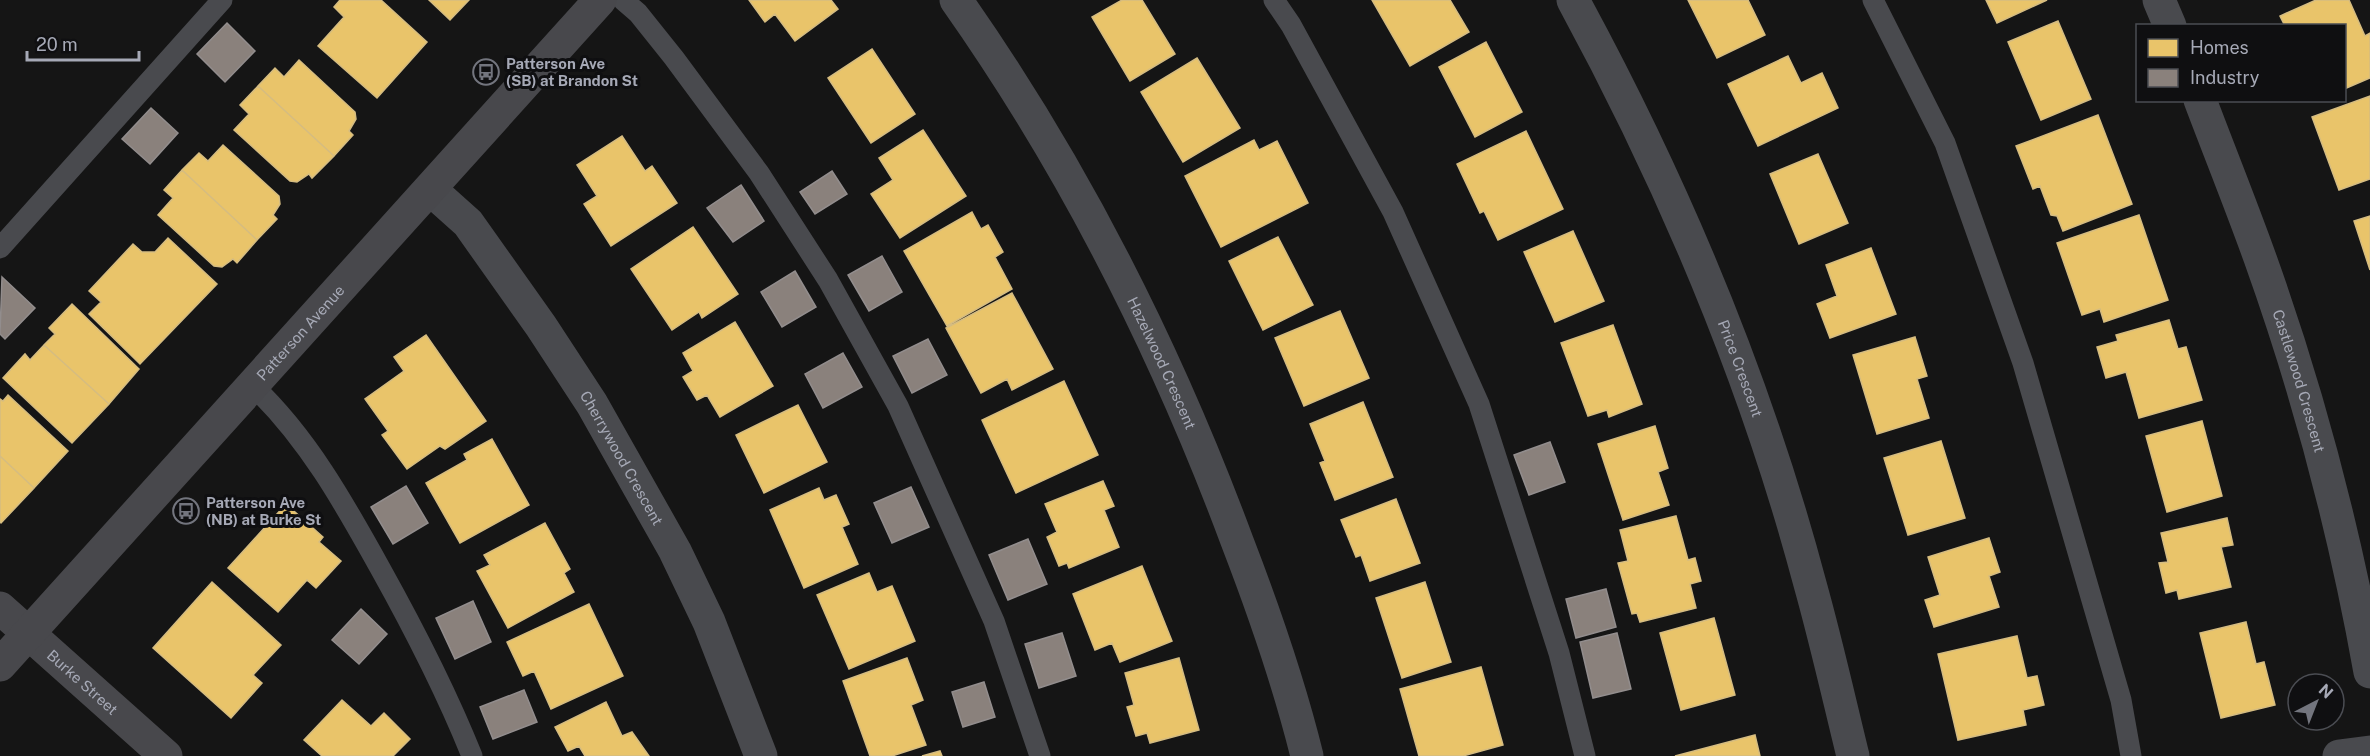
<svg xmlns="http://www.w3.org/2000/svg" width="2370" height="756" font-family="'Public Sans',sans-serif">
	<rect width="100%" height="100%" fill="#151515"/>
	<path fill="#e9c46a" stroke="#d5bc81" stroke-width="1.5" d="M340 0H381L427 42 377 98 318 46 344 17 334 7Z
		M429 0H469L450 20Z
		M749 0H831L838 9 795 41 775 14 765 22Z
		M1122 0H1142L1175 54 1130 81 1092 17Z
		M1372 0H1450L1469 32 1410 66Z
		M1688 0H1748L1765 35 1717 58Z
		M1986 0H2047L1997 23Z
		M2316 0H2349L2365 36 2370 33V78L2344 89V26H2285L2280 16Z
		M2058 21 2091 99 2041 120 2008 42Z
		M1486 42 1522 112 1475 137 1439 67Z
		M872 49 915 114 871 143 828 78Z
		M1788 56 1801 83 1822 73 1838 108 1758 146 1728 84Z
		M1197 58 1240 128 1183 162 1141 92Z
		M299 60 355 112 356 119 349 131 353 135 334 156 258 86 275 68 284 77Z
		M258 86 334 156 312 178 309 174 297 182 290 181 234 130 249 114 240 105Z
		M2370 96V179L2339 190 2312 117Z
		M2098 115 2132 204 2063 231 2057 216 2051 215 2040 186 2033 189 2016 146Z
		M923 130 966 196 900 238 871 194 893 180 879 158Z
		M1526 131 1563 209 1498 240 1484 211 1480 213 1457 164Z
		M622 136 645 171 652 166 677 203 611 246 584 204 597 196 577 165Z
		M1254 140 1259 150 1277 141 1308 203 1221 247 1185 176Z
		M223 145 279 196 280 204 273 215 277 219 257 240 182 170 199 153 208 161Z
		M1818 154 1848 223 1799 244 1770 174Z
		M182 170 257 240 237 263 233 259 222 267 214 266 158 215 173 198 164 190Z
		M972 212 981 229 988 225 1003 252 995 257 1012 289 947 326 904 251Z
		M2139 215 2168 300 2104 322 2100 309 2082 315 2057 243Z
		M2370 216V270L2354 221Z
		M693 227 738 294 702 318 699 312 672 330 631 269Z
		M1573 231 1604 301 1555 322 1524 252Z
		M1278 237 1313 305 1263 330 1229 261Z
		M168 238 217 284 140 364 89 314 101 302 89 291 133 244 142 252H155Z
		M1871 248 1896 314 1830 338 1817 304 1837 296 1826 265Z
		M1012 293 1053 369 1012 390 1007 379 981 393 946 328Z
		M72 304 139 369 109 404 44 345 55 334 49 328Z
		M1340 311 1369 378 1304 406 1275 338Z
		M2169 320 2178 349 2186 347 2202 400 2139 418 2126 372 2106 378 2097 347 2118 341 2116 335Z
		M735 322 773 386 720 417 707 395 697 400 683 377 693 371 683 353Z
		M1613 325 1642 404 1609 417 1607 410 1588 416 1561 343Z
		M426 335 486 421 445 449 440 446 407 469 382 435 388 431 365 399 404 371 394 357Z
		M1915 337 1927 376 1917 379 1929 418 1877 434 1853 355Z
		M44 345 109 404 72 443 3 378 25 354 30 360Z
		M1064 381 1098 455 1016 493 982 420Z
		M8 395 68 451 34 488 0 456V399L3 401Z
		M1363 402 1393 477 1335 500 1320 463 1325 461 1310 424Z
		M798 405 827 462 764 493 736 435Z
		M2202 421 2222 496 2167 512 2146 436Z
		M1655 426 1668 468 1658 472 1669 505 1623 520 1598 444Z
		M492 439 529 505 460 543 426 483 467 460 464 454Z
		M1941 441 1965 518 1908 535 1884 458Z
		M0 456 34 488 1 523 0 522Z
		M1103 481 1114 506 1104 510 1119 547 1069 568 1067 563 1059 566 1047 537 1057 532 1045 504Z
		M819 488 824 500 836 495 849 524 842 527 858 564 804 588 770 510Z
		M1396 499 1420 563 1370 581 1361 555 1356 557 1341 520Z
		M286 504 323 537 319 542 341 561 316 588 307 580 278 612 228 568Z
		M1676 516 1688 560 1695 558 1701 581 1690 584 1696 608 1640 622 1637 613 1632 614 1618 563 1628 561 1620 530Z
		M2227 518 2233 545 2221 547 2231 587 2179 599 2177 590 2166 593 2159 563 2168 562 2161 533Z
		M545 523 570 569 564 573 574 592 508 628 477 571 490 565 484 555Z
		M1989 538 2000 572 1989 576 1999 607 1934 627 1925 600 1940 595 1928 557Z
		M1142 566 1172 641 1120 662 1112 643 1095 650 1073 594Z
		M869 573 877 592 892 586 915 641 849 669 817 595Z
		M212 582 281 645 253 675 262 683 231 718 153 648Z
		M1425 582 1451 662 1402 678 1376 598Z
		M589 604 623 676 551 709 534 671 523 676 507 642Z
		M1714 618 1735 695 1681 710 1660 633Z
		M2246 622 2256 664 2264 662 2275 705 2221 718 2200 633Z
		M2017 636 2027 678 2037 676 2044 705 2023 710 2026 725 1958 740 1938 654Z
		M907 658 923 700 911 705 926 745 892 756H870L843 681Z
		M1179 658 1199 730 1150 743 1147 733 1136 736 1127 707 1134 705 1125 673Z
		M1481 667 1503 745 1463 756H1419L1400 689Z
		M342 700 371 726 384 713 410 739 393 756H322L304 740Z
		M606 702 622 736 632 732 649 756H585L579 746 568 751 555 727Z
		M1755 735 1760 756H1675Z
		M940 751 942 756H922Z"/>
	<path fill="#8a817c" stroke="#928d8d" stroke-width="1.5" d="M227 23 255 51 225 82 197 54Z
		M151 108 178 133 150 164 122 139Z
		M832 171 847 194 815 214 800 192Z
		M741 185 764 221 733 242 707 208Z
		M882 256 902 292 869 311 848 275Z
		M795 271 816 307 782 327 761 292Z
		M2 277 35 308 5 339 0 334Z
		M928 339 947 375 912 393 893 356Z
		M843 353 862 387 823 408 805 374Z
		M1550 442 1565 482 1529 495 1514 455Z
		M406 486 428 523 393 544 371 507Z
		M911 487 929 527 892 543 874 503Z
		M1028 539 1047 584 1008 600 989 555Z
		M1606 589 1616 627 1576 638 1566 599Z
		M473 601 491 642 455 659 436 618Z
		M361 609 387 634 359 664 332 640Z
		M1062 633 1076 676 1039 688 1025 644Z
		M1617 633 1631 689 1593 698 1580 642Z
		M984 682 995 717 963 727 952 692Z
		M524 690 537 722 493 739 480 707Z"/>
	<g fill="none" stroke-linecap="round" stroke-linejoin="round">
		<path stroke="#494a4e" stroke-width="21" d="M623 0 638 13 674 58 759 173 828 280 898 406 994 621 1040 756
			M1274 0 1291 25 1393 212 1479 404 1559 653 1585 756
			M1873 0 1945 143 2023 363 2121 700 2131 756
			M0 248 222 0
			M253 386C307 437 344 503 380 568 414 629 446 691 472 756"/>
		<g stroke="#494a4e" stroke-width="33">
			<path id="s1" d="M956 0C1073 166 1166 350 1237 541 1264 611 1289 683 1307 756"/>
			<path id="s2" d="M1573 0C1673 184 1756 381 1810 584 1826 641 1839 699 1853 756"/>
			<path d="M2159 0 2170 26"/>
			<path id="s3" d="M2200 100C2220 153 2241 205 2260 258 2308 392 2345 532 2370 672"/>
			<path id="s4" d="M430 189 468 223 541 326 592 404 675 551 709 622 761 756"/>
			<path d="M2339 756 2370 752"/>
		</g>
		<g stroke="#48484c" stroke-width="33">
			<path id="s5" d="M0 608 166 756"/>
			<path id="s6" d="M0 665 600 0"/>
		</g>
	</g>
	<defs>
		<g id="bus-ring" transform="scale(1.35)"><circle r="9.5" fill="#0f0f11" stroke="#73757e" stroke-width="1.5"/><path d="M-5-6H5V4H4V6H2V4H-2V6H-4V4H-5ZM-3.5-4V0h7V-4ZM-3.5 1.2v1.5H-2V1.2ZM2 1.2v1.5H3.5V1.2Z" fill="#73757e"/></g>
	</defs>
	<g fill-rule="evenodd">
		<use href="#bus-ring" x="486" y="72"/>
		<use href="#bus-ring" x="186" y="511"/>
	</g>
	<g text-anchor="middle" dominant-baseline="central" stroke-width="6" stroke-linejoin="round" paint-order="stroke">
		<g font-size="15" font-weight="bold" fill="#a6a9b6" stroke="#0f0f11" text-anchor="start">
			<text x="506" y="63">Patterson Ave<tspan x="506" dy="17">(SB) at Brandon St</tspan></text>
			<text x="206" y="502">Patterson Ave<tspan x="206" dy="17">(NB) at Burke St</tspan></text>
		</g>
		<g font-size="15" fill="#a6a9b6" stroke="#0f0f11">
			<text stroke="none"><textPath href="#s6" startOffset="448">Patterson Avenue</textPath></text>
			<text stroke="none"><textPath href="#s1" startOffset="418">Hazelwood Crescent</textPath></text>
			<text stroke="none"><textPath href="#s2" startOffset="405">Price Crescent</textPath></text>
			<text stroke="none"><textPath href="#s3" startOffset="298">Castlewood Crescent</textPath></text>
			<text stroke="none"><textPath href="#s4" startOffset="332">Cherrywood Crescent</textPath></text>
			<text stroke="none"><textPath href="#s5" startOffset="111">Burke Street</textPath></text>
		</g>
	</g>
	<rect x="2136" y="24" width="210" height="78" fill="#0f0f11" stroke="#4b4d53" stroke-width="1.5"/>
	<rect x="2148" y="39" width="30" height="18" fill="#e9c46a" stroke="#4b4d53" stroke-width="1.5"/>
	<text x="2190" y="54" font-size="18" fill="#a6a9b6">Homes</text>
	<rect x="2148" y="69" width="30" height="18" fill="#8a817c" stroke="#4b4d53" stroke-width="1.5"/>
	<text x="2190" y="84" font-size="18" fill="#a6a9b6">Industry</text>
	<g transform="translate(2316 702) rotate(42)"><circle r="28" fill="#0f0f11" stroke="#4b4d53" stroke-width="1.5"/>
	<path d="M0-4.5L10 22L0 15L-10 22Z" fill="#73757e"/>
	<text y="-9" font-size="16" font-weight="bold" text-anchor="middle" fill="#a6a9b6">N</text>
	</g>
	<path d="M27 51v9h112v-9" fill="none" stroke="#a6a9b6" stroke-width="3"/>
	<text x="36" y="51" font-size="18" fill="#a6a9b6" stroke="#0f0f11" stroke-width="4.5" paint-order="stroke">20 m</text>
</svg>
